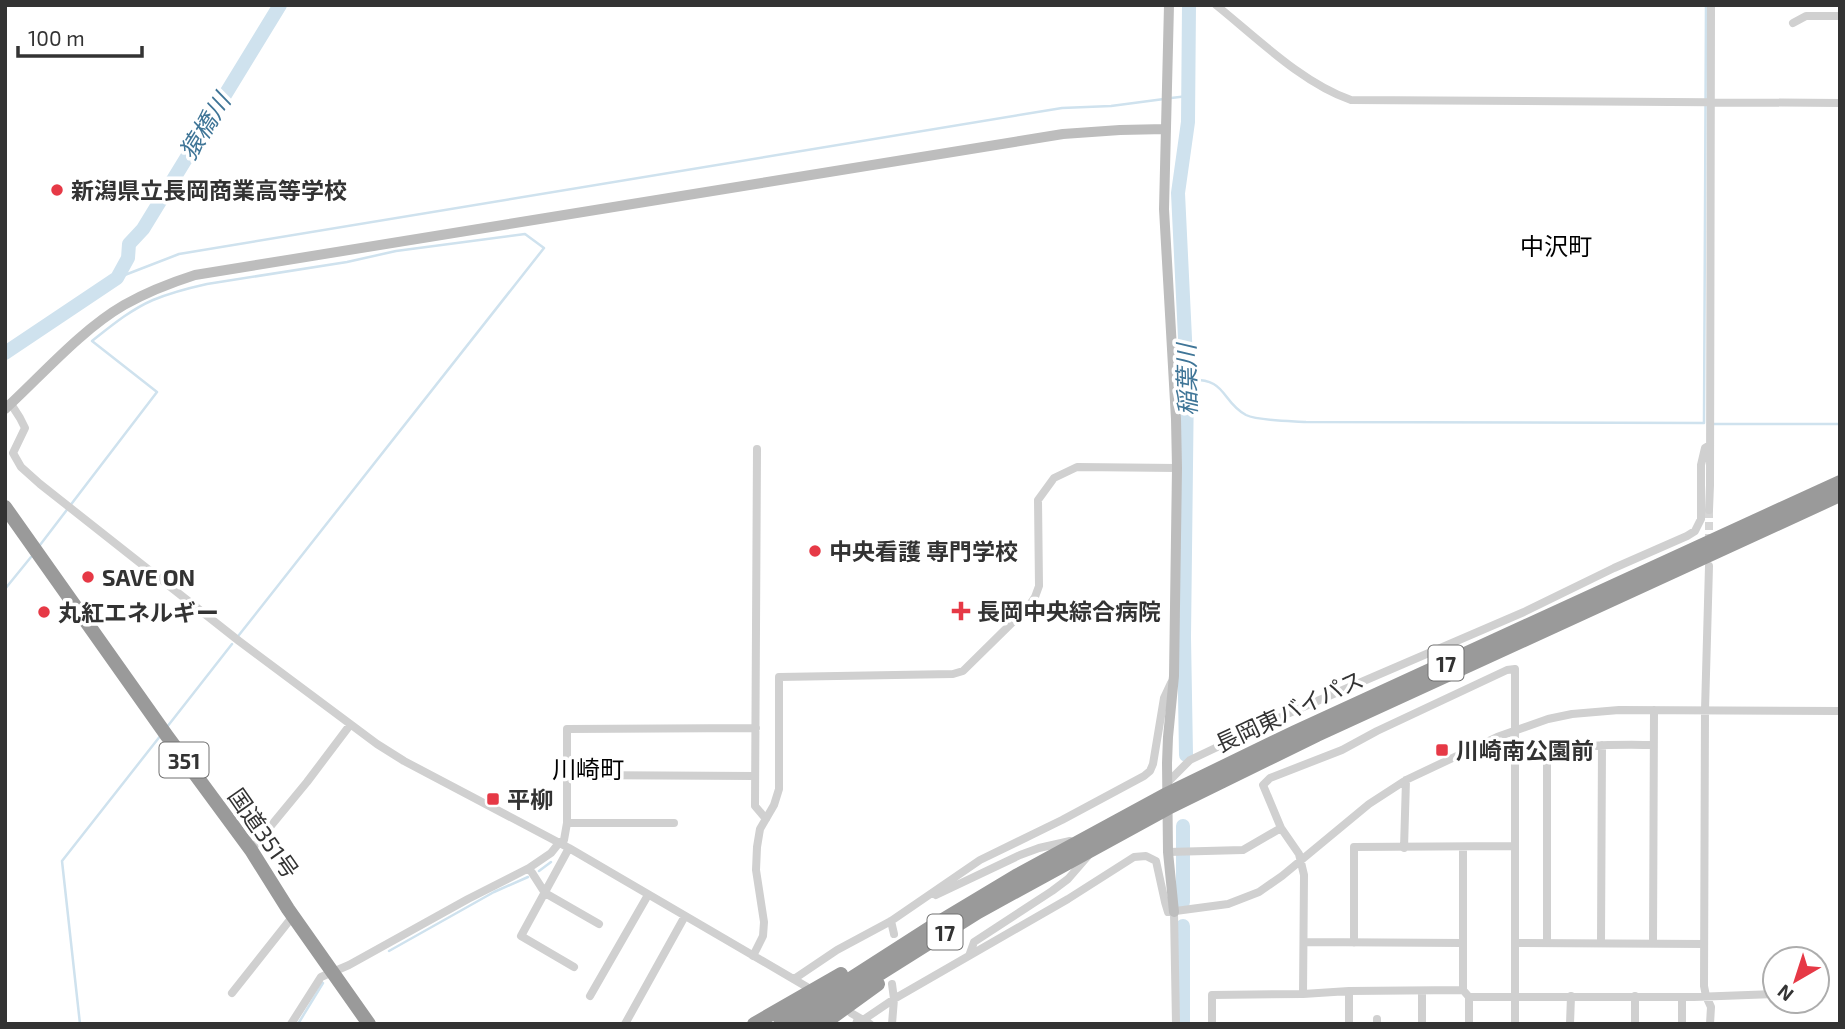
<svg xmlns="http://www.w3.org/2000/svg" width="1845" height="1029" font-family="'Exo 2','Noto Sans JP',sans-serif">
	<rect width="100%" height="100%" fill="#fff"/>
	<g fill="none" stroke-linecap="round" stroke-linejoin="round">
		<path stroke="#cfe2ee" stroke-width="2.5" d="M1171 98 1188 96
			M117 278 179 254 1062 108 1111 106 1164 99
			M1187 380C1228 377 1220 401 1246 415 1258 421 1292 421 1306 422L1704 423 1706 5
			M1714 424H1840
			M40 545 157 392 92 341C111 326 130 310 153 300 170 293 189 288 207 284L347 262 396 251 525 234 544 248 239 635
			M5 589 31 557
			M167 727 232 644
			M539 871 551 862
			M389 951 494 892 528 877
			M80 1024 62 861 161 735
			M298 1024 323 983"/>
		<path stroke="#cfe2ee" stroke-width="14" d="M5 353 117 278 128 258 129 244 143 229 280 5
			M1186 755 1184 637 1187 380 1178 193 1188 122 1189 5
			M1183 902V826
			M1183 1024V926"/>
		<path stroke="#d6d6d6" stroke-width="8" stroke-dasharray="8 4" stroke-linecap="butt" d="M1709 510V542"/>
		<path stroke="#d0d0d0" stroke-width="8" d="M1216 5C1257 38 1302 83 1351 100L1840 103
			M1793 23 1806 16H1840
			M11 404 20 418 25 428 13 453 21 467 40 484 239 641 377 744 404 761 569 848 807 987
			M757 449 755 806 766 819
			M1709 510 1710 485 1711 5
			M1709 566 1705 710 1704 986 1706 996 1711 1007 1710 1024
			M566 775 755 776
			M1168 782 1190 760 1287 714 1524 612 1614 568 1687 536 1695 531 1701 519V465L1705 448 1710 445
			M567 823H674
			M569 848 521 936 574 967
			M1404 848 1406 780
			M1463 848V990
			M251 850 307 782 350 725
			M1168 852 1243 850 1281 828
			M529 868 545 893 599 924
			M936 895 1020 855 1039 848 1070 841
			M1174 912 1176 1024
			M891 921 894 934
			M1304 942 1462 943
			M1354 943V847L1514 846
			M1515 943 1704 944
			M1547 943V760C1563 742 1629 745 1653 745
			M1601 943 1602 745
			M1653 943 1654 710
			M753 956 763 936 764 922 756 870 757 847 760 829 774 805 779 789V677L953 674 963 671 1029 606 1035 597 1039 586 1038 500 1054 478 1077 467 1177 468
			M969 956 974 942 1052 891 1068 879 1088 856
			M794 979 837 950 891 921 980 860 1062 820 1144 776 1150 771 1153 764 1164 698 1171 683
			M892 984 894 999 892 1024
			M232 993 293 916
			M1303 994 1304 875 1299 854 1281 828 1263 785 1270 778 1342 750 1377 731 1507 670 1515 669V1024
			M590 996 648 895
			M851 1013 870 1024
			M1377 1019V1024
			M291 1024 321 977 349 965 468 899 529 868 551 853 559 843 564 840 567 823V729L756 728
			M625 1024 685 916
			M856 1024 857 1021 863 1020 894 999 1068 899 1134 857 1146 856 1156 861 1165 902 1168 912 1228 904 1259 892 1282 876 1369 804 1406 780 1497 737 1548 719 1572 714 1619 710 1840 711
			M1212 1024V995L1303 994 1349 991 1463 990 1469 997H1694L1775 994
			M1349 1024V991
			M1422 1024V991
			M1469 1024V997
			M1570 1024 1571 996
			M1635 1024V996
			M1682 1024V997"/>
		<path stroke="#bdbdbd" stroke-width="10" d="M1169 5 1164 209 1176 419 1177 468 1174 676 1168 737 1167 763 1168 852 1174 912
			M5 409C42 375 81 330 124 305 147 292 170 283 195 275L1063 134 1120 130 1166 129"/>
		<path stroke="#9a9a9a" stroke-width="14" d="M5 507 167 736 251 850 288 909 369 1024
			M754 1024 841 974
			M780 1024 936 924 1016 876 1167 794 1295 732 1840 482
			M800 1024 978 912 1168 808 1317 735 1840 495
			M823 1024 878 984"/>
	</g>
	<g fill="#e63946" stroke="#fff" stroke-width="2.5">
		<circle cx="57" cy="190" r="7"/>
		<circle cx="815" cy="551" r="7"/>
		<circle cx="88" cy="577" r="7"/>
		<path d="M957.5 600.5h7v7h7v7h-7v7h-7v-7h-7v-7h7z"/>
		<circle cx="44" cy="612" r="7"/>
		<rect x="1435" y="743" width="14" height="14" rx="3.5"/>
		<rect x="486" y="792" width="14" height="14" rx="3.5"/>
	</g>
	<g text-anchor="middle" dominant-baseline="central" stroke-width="7" stroke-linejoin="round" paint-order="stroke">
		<g fill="#fff" stroke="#707070" stroke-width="2">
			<rect x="1428.5" y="645.5" width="35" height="35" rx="5"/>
			<rect x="159.5" y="742.5" width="49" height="35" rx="5"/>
			<rect x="927.5" y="914.5" width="35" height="35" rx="5"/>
		</g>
		<g font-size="21" font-weight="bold" fill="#333">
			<text x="1446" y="663">17</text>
			<text x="184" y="760">351</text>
			<text x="945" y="932">17</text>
		</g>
		<g font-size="23" font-weight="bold" fill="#333" stroke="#fff" text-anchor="start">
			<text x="71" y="190">新潟県立長岡商業高等学校</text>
			<text x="829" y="551">中央看護 専門学校</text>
			<text x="102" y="577">SAVE ON</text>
			<text x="977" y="611">長岡中央綜合病院</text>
			<text x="58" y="612">丸紅エネルギー</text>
			<text x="1456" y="750">川崎南公園前</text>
			<text x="507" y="799">平柳</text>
		</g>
		<g font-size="23" fill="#333" stroke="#fff">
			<text transform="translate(1289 711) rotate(-25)">長岡東バイパス</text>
			<text transform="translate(264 833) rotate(55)">国道351号</text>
		</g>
		<g font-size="24" font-style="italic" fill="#3f7597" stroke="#fff">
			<text transform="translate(204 126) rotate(-58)">猿橋川</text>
			<text transform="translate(1186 380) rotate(-91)">稲葉川</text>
		</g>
		<g font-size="24" fill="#000" stroke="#fff">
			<text x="1556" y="245">中沢町</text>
			<text x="588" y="768">川崎町</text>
		</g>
	</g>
	<rect width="1845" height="1029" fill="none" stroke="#333333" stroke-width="14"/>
	<g transform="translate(1796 980) rotate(219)"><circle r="33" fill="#ffffff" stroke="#adadad" stroke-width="2"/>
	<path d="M0-5L12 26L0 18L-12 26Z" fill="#e63946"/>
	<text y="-10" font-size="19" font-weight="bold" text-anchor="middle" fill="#333333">N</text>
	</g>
	<path d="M18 46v10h124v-10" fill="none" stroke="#333333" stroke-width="3.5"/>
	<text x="28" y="46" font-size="21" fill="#333333" stroke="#ffffff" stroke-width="5" paint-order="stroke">100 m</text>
</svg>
